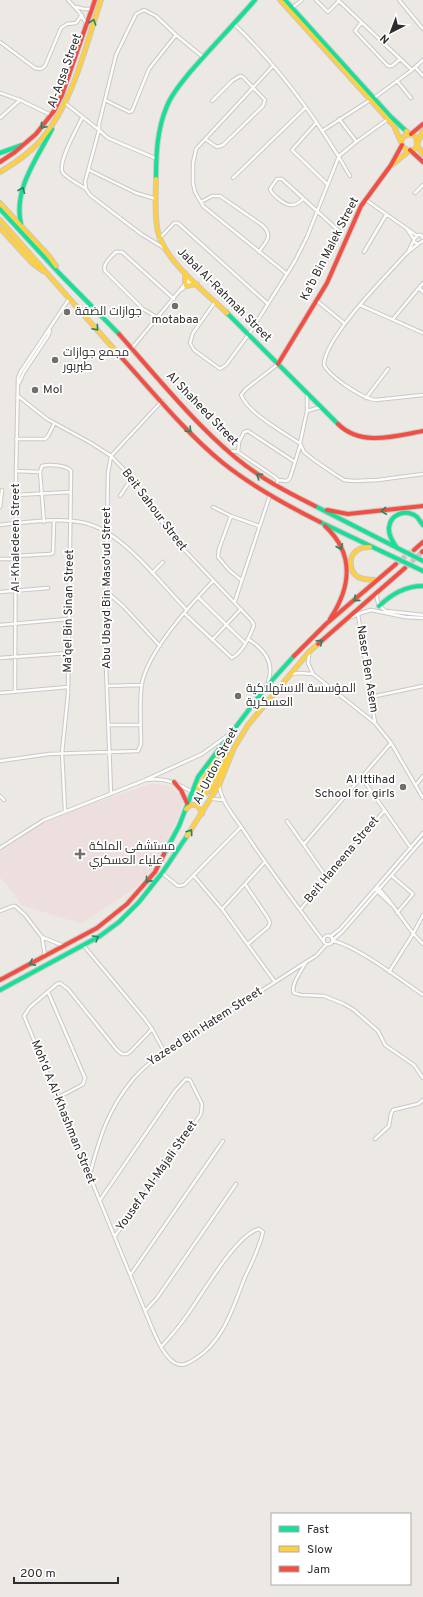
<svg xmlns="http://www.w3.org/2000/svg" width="423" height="1597" font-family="Overpass,Cairo,sans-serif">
	<rect width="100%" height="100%" fill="#ece9e4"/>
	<path fill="#eddfdd" d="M150 784H158L169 786 179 794 182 799V805L178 818 152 870 134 889 81 924 22 905 0 877V852L46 819Z"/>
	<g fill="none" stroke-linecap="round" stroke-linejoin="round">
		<path stroke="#c6c3bf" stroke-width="5" stroke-dasharray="5 2.5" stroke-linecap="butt" d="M396 564 412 551
			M406 567 422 552"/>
		<g stroke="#c9c8c8" stroke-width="4.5">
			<path id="street" d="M68 0 79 12 86 23
				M316 0 328 12 339 1
				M338 0 412 70
				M399 0 423 29
				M76 7 84 9H92
				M292 8 302 0
				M361 23 355 31 388 66H392L399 60
				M234 24C279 67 319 122 350 176
				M0 42 35 68 41 69 45 66 61 28 67 24 76 23 82 15
				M273 66 196 149 193 163V183L195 192 203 206 287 274
				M415 67 423 76
				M397 81 411 98
				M0 93 20 100 51 115
				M374 98 412 70 423 60
				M105 100 129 112 132 111 149 69 176 35
				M65 103 99 130 85 182 86 189 90 195 141 234 164 248
				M0 118 20 100
				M82 118C78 127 56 164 63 173 68 179 79 184 86 189
				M339 119 356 141
				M316 123 292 150 327 184
				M322 131 370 100
				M205 139 217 147 223 145 263 106 265 100 243 77 240 76 232 81 212 101
				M157 159 108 138 99 130V124L116 55 136 14 144 10 156 16 176 35 203 57
				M89 170 136 193 156 199
				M233 178 305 108
				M415 193 423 185
				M303 199C300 202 297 205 292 205 286 206 272 195 270 189L277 179H282L340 232
				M366 200 416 235
				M201 202 212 196H220L262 225C274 236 266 241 259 252
				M407 229 413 238
				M423 238 421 235H418L414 239V242L418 244 423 241
				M159 239 174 223H178L268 304
				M418 244 406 254C387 275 324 338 324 365 330 377 363 399 376 400L423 395
				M364 252 386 215
				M408 252 414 240
				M419 288 423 292
				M181 290 192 280
				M317 301 344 323
				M215 302 193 333 190 343 194 350 220 369 226 365 249 334 295 261 307 237 339 156 356 142 388 119
				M360 305 423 333
				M158 318 143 309 105 271C102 264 111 257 116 252H122L174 299
				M393 319 423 283
				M132 348 190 278
				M278 364 246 389 241 395C249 414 282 431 299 443
				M19 383 24 372 48 336 50 331
				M307 393V411L300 443 304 452 314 460 336 475 344 480 354 481 378 480 423 474
				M18 396 47 419 91 443 111 456 132 478 172 537 251 620 254 625C250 636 243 652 232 658L184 613
				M366 398 388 369
				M307 411 321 407
				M16 439H45L48 436 54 424
				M231 452 234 451 238 452 275 477 278 480 276 486
				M238 452 239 442 244 432 248 431 295 462
				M16 471 40 472
				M40 472 42 466C49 464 67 465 71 471L68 694 62 753 65 811
				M40 472 44 522
				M278 480 287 481 290 478 300 446
				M16 495 71 492
				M120 496 132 478
				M0 507 2 490
				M213 507 231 516 259 526
				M231 516 219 549 218 557 229 570 241 580
				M0 525C26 522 60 517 85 523 123 532 160 583 187 610
				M15 556 50 554 53 553 54 521
				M0 559H15
				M152 573 163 562
				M0 592 48 588
				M107 592 124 607 160 646
				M377 594C376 602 379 607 386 611L423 615
				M198 597 245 643
				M235 601 270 495
				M358 614 375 723
				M352 617 361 613 371 610 405 617 423 618
				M0 625 68 619
				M248 639C264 649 275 663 268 682
				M212 640 241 609
				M309 655 308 663 313 674 375 723 391 743 423 798
				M0 658 68 653
				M291 674 300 673 312 674
				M107 686 142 685
				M15 691 16 471 18 378 21 371 69 299
				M0 693 68 687
				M371 697 423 686
				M108 725H141
				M0 761 49 754 138 751 141 744C141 727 139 699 142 683 149 650 190 605 213 581
				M362 778 411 848
				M146 780C158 778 170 780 181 786 188 789 193 794 201 795
				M219 785C221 802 235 817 244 831 269 869 297 906 324 942
				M416 785 423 776
				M111 794 105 641 108 473 111 456 162 401
				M0 796 4 800
				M212 799 224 800
				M287 821 327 878
				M304 844 391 743
				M0 848 44 820 143 781 202 754 228 735
				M162 873 178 886 184 885 241 827
				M194 876 222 909 275 982
				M392 876 413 894 397 913
				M245 884 268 918 270 923 268 927 248 944
				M377 887C395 904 405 927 423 944
				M375 889 392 905
				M222 909 265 862
				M300 910 384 811
				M0 911 13 906H15L25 915 42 937 45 956
				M323.5 940a4.5 4.5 0 1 1 9 0a4.5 4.5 0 1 1-9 0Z
				M331 936 340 929 354 913 423 833
				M42 937 64 946
				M333 940 342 932 423 839
				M333 941C357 946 401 980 423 995
				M84 946 144 1018 152 1029 164 1051
				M306 962C302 970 290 985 294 993L301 995 324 996 344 1004 354 1010 378 1031 385 1045 414 1065 423 1078
				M389 972 413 934 423 915
				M48 992 85 1078 83 1084 80 1086 57 1098
				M152 1029 130 1052 127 1054H122L117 1050 68 989 60 983 57 984 30 1007 24 1016 152 1328C157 1339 164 1357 175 1363 182 1367 189 1363 195 1359 224 1341 233 1307 245 1277 252 1263 259 1248 263 1232L259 1229C236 1234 200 1298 185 1318 178 1328 170 1337 162 1346
				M375 1139 389 1126 391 1114 393 1110 418 1104 423 1100
				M90 1174C100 1136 108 1109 134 1078 153 1057 177 1044 200 1029 236 1007 271 985 306 962L316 956 326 945
				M100 1200 175 1091 186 1079 190 1080 202 1104 201 1114 115 1236
				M131 1274 223 1141
				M145 1311 157 1298 236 1184"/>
		</g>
		<g stroke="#c9c8c8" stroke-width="6">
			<path id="fast" d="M285 0 391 117 406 131
				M0 153 22 145
				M156 179C156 155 157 129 167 106 172 93 182 82 191 71 212 47 234 24 255 0
				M0 209 59 273 119 334
				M21 224C13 189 37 159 52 129
				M227 313 338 424
				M315 506 423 561
				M320 522 423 571
				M397 548C393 542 388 535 389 527 391 513 407 509 417 517 419 519 421 523 423 525
				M379 606C392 594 405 586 423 586
				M164 854 179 826 198 777 266 687 294 656
				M0 990 100 936 119 922 139 902 162 873 187 836"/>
		</g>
		<g stroke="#c9c8c8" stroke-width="6">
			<path id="slow" d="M280 0 394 126 401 142
				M406 131 416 137 417 145 415 149 409 151 403 147 401 142 403 137 410 134
				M418 142 423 131
				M417 145 423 154
				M392 165 409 151
				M0 172C15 163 29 154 41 140 74 101 85 47 101 0
				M156 179C156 196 154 215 158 232 165 261 205 292 227 313
				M0 203 49 256 56 266
				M0 220 121 357
				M0 228 32 263 43 271
				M185 273V283
				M186 286 197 284
				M370 547C365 547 359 548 355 552 348 559 350 572 358 577 364 580 370 580 377 580
				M216 759 198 787 199 792 205 794 212 788 228 755
				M186 809 191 805C198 804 200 808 202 814
				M187 836 219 785 234 748 248 725 309 652 318 644"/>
		</g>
		<g stroke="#c9c8c8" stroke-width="6">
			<path id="jam" d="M411 134 423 124
				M410 150 423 162
				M0 162 15 152 36 134 54 111 62 95 95 0
				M119 334C157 377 193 422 236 458 260 478 287 492 315 506
				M121 357C154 393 185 432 223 463 253 487 286 505 320 522
				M278 364 327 283 361 206 391 165 402 145
				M338 424C361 447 395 436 423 431
				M327 510 348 514 423 506
				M325 526C355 554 351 587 330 619
				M414 550 423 542
				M422 552 423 551
				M318 644 405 568
				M294 656 326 624 396 564
				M174 782 181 790 187 803
				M0 980 97 928 127 904 155 872 164 854"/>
		</g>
		<use href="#street" stroke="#fcfcfb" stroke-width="2.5"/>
		<use href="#fast" stroke="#16e098" stroke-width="4"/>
		<use href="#slow" stroke="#ffcf43" stroke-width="4"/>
		<use href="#jam" stroke="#f24e42" stroke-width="4"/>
	</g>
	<defs><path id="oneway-chevron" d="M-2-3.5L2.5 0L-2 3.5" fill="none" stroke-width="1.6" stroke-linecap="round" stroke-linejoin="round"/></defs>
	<g stroke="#228662">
		<use href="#oneway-chevron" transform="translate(93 22) rotate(-71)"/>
		<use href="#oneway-chevron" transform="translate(43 126) rotate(129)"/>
		<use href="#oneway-chevron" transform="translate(22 190) rotate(-68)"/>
		<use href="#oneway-chevron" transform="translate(96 328) rotate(49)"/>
		<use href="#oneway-chevron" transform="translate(189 430) rotate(46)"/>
		<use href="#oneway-chevron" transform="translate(259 476) rotate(-146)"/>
		<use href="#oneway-chevron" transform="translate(384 511) rotate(172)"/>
		<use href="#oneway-chevron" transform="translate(340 547) rotate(67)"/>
		<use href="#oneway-chevron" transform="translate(356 599) rotate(139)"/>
		<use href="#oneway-chevron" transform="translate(320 642) rotate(-42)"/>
		<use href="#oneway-chevron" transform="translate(190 832) rotate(-56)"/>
		<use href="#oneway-chevron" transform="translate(148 880) rotate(129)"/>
		<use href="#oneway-chevron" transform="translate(96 938) rotate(-31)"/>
		<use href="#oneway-chevron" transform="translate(32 963) rotate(152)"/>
	</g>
	<g fill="#706f6d" stroke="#fff" stroke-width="1.5">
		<circle cx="175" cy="306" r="4"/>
		<circle cx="67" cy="312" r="4"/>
		<circle cx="55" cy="360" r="4"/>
		<circle cx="35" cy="390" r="4"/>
		<circle cx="238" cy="696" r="4"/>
		<circle cx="403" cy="787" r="4"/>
		<path d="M78 848h4v4h4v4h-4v4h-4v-4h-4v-4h4z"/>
	</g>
	<g text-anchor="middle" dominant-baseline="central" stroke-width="3.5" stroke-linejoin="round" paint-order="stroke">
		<g font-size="12" fill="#2d2d2d" stroke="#fff">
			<text transform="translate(65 71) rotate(-70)">Al-Aqsa Street</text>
			<text transform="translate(330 249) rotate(-63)">Ka’b Bin Malek Street</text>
			<text transform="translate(224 295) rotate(45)">Jabal Al-Rahmah Street</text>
			<text transform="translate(202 409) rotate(46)">Al Shaheed Street</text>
			<text transform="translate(154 510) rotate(53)">Beit Sahour Street</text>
			<text transform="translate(16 538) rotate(-90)">Al-Khaledeen Street</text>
			<text transform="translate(107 588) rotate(-90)">Abu Ubayd Bin Maso'ud Street</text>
			<text transform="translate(69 611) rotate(-89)">Ma’qel Bin Sinan Street</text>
			<text transform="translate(367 669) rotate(81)">Naser Ben Asem</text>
			<text transform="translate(216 766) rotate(-63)">Al-Urdon Street</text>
			<text transform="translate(342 860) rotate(-50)">Beit Haneena Street</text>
			<text transform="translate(205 1027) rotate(-33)">Yazeed Bin Hatem Street</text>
			<text transform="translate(63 1112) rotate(68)">Moh'd A Al-Khashman Street</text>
			<text transform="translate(157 1176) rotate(-55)">Yousef A Al-Majali Street</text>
		</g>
		<g font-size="12" fill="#2d2d2d" stroke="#fff" text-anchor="start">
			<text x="75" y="312">جوازات الضفة</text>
			<text x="175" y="320" text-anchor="middle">motabaa</text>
			<text x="63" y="353">مجمع جوازات<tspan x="63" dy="14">طبربور</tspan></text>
			<text x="43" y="390">MoI</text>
			<text x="246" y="689">المؤسسة الاستهلاكية<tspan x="246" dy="14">العسكرية</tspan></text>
			<text x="395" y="780" text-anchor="end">Al Ittihad<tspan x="395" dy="14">School for girls</tspan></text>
			<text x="89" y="847">مستشفى الملكة<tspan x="89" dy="14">علياء العسكري</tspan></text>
		</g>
	</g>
	<rect x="271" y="1513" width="140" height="72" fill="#ffffff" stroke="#ababab"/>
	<rect x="279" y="1526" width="20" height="6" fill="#16e098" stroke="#ababab"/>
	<text x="307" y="1533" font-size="12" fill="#2d2d2d">Fast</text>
	<rect x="279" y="1546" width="20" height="6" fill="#ffcf43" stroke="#ababab"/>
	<text x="307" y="1553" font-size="12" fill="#2d2d2d">Slow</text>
	<rect x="279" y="1566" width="20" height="6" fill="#f24e42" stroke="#ababab"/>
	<text x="307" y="1573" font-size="12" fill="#2d2d2d">Jam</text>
	<g transform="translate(391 32) rotate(222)" stroke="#ffffff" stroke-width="3" paint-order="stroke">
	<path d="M0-3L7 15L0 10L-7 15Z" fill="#2d2d2d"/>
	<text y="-6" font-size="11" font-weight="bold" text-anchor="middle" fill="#2d2d2d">N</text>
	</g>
	<path d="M14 1577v6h104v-6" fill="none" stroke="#2d2d2d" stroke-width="2"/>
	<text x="20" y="1577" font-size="12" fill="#2d2d2d" stroke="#ffffff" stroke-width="3" paint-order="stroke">200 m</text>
</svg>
